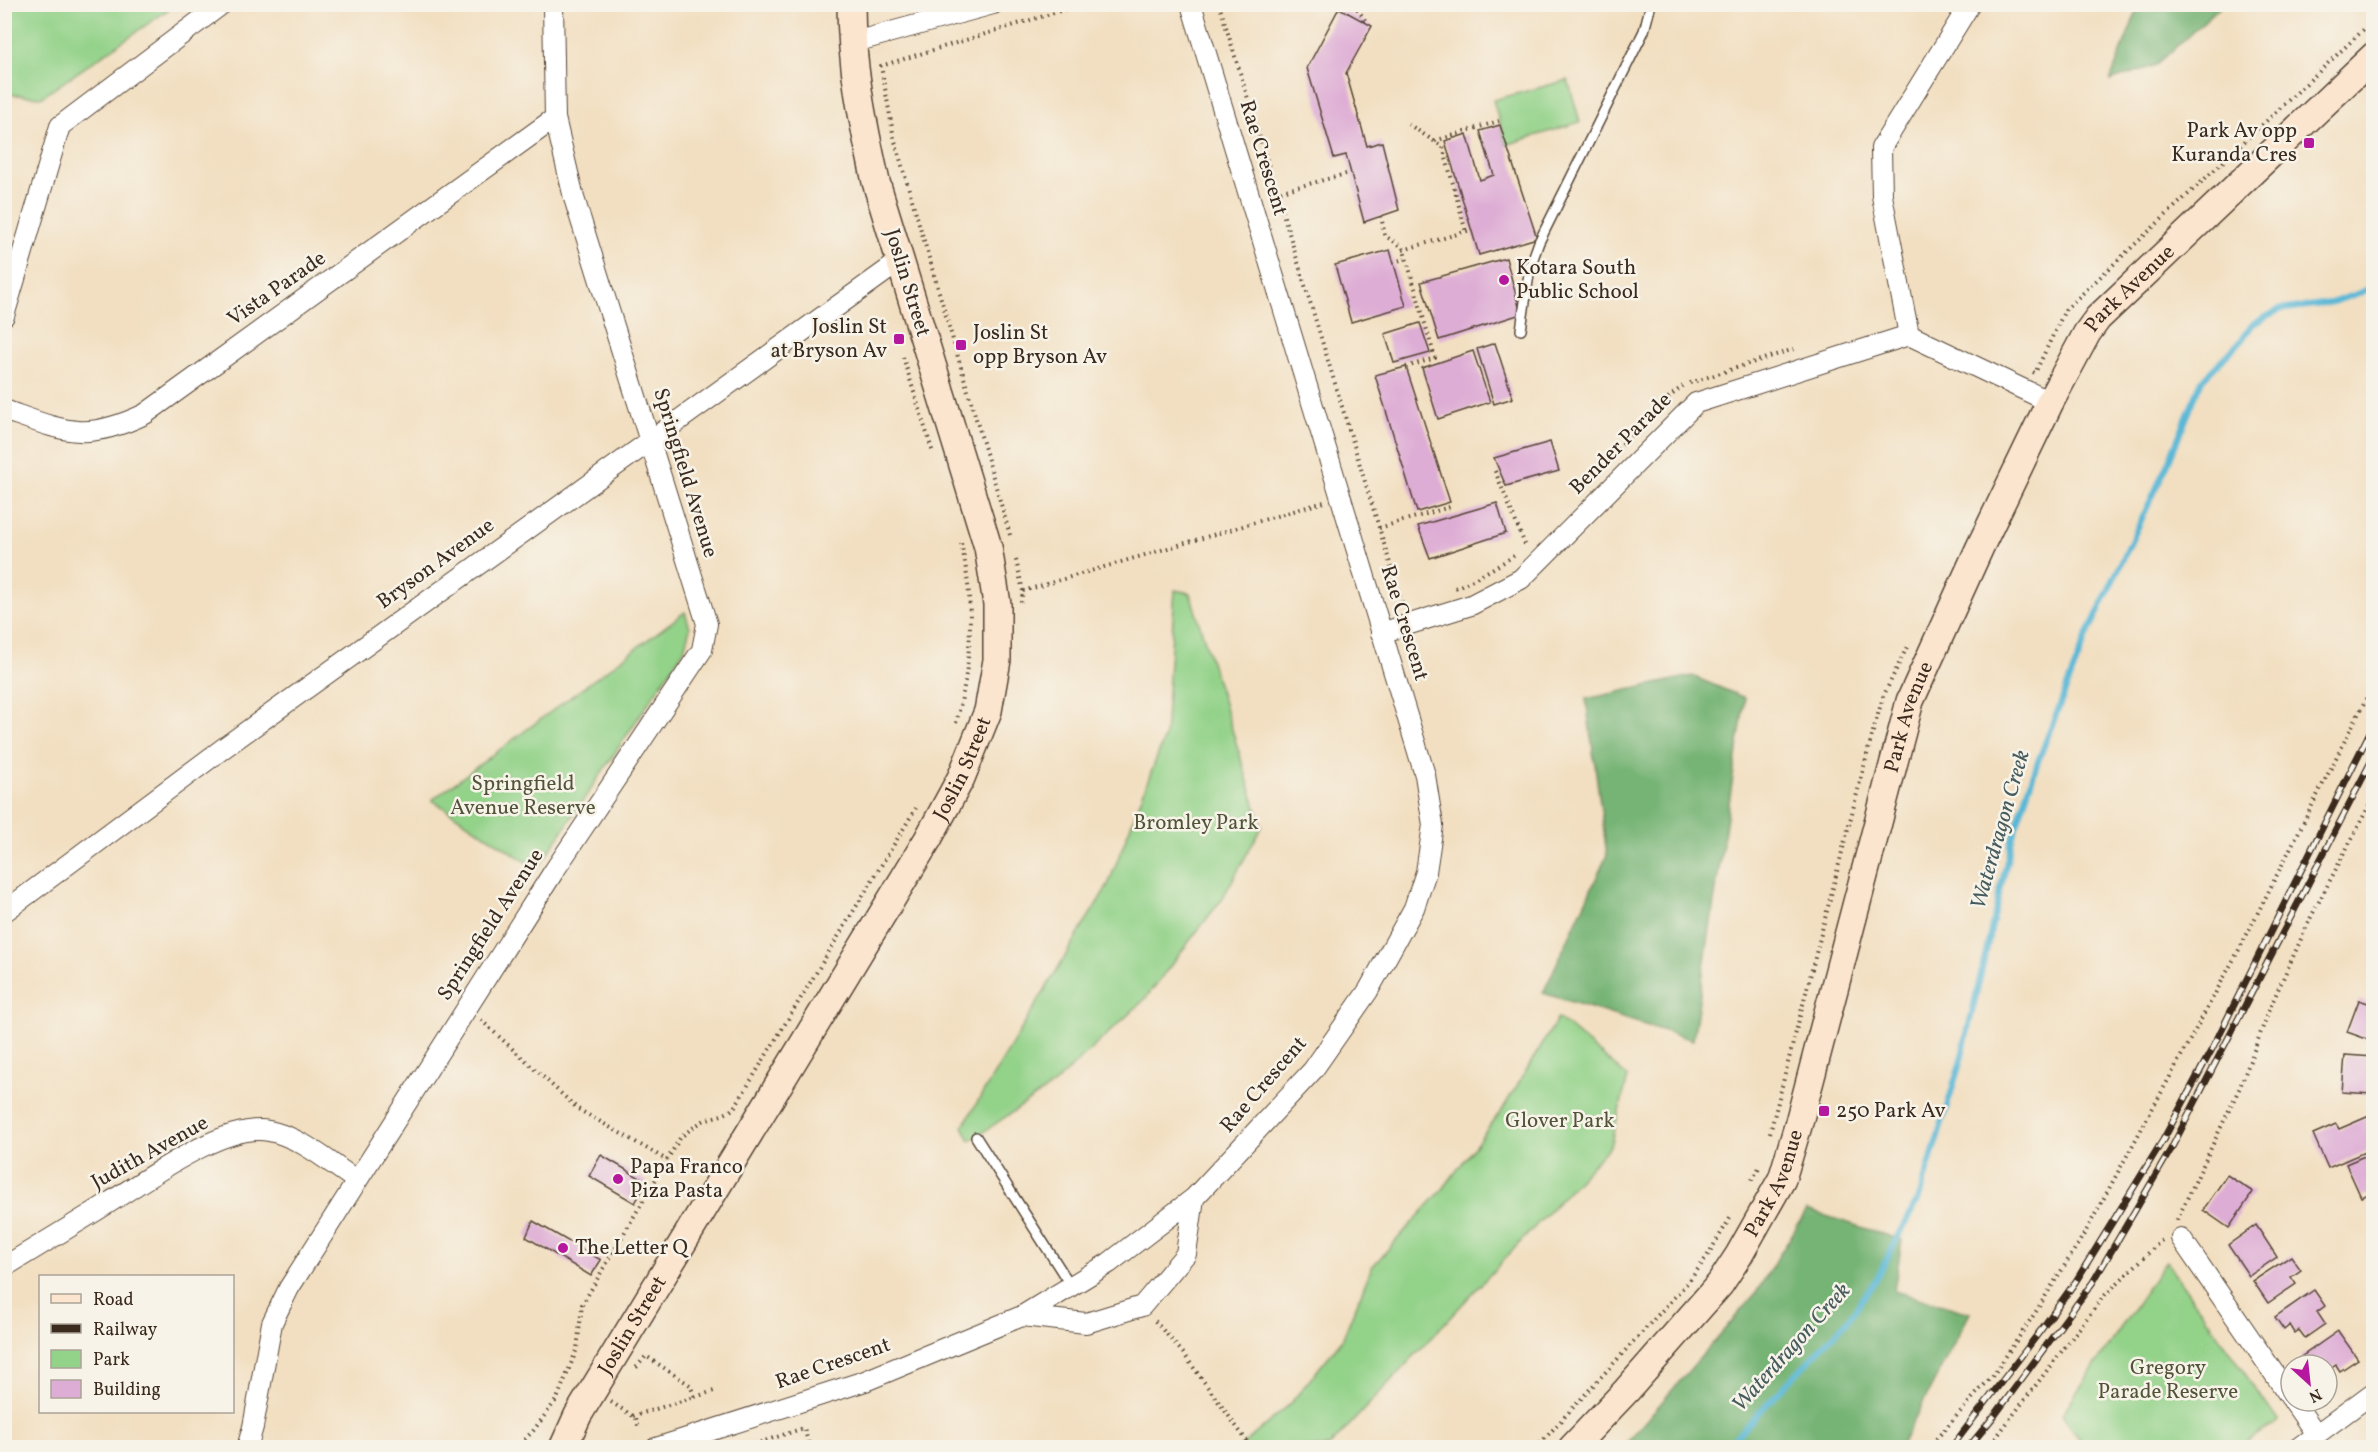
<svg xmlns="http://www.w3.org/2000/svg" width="2378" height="1452" font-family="Vollkorn,serif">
	<rect width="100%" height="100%" fill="#f7f3e8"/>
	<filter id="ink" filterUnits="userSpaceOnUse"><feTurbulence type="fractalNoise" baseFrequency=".0167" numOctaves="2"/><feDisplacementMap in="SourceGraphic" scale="12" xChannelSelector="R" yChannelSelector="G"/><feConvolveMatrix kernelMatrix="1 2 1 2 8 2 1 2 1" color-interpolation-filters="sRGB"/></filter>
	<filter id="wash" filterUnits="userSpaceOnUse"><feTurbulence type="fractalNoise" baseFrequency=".008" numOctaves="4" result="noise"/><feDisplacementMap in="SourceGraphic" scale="24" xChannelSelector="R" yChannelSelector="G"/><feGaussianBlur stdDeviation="1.35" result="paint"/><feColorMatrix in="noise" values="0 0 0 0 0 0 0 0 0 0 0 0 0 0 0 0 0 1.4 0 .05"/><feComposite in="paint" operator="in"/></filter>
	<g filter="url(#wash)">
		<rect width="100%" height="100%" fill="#f2dfc1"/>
		<path fill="#93d289" stroke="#677e54" stroke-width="1.5" d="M4 5 5 4 175 5 42 97 5 94Z
			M1568 80 1580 122 1506 145 1493 100Z
			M1175 590 1190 593 1262 827 1222 899 1144 1000 1053 1085 970 1141 963 1126 1108 885 1165 736Z
			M685 612 690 628 684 650 537 869 432 800Z
			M1558 1018 1628 1077 1610 1146 1329 1447H1240L1290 1404 1342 1340 1372 1267 1443 1189 1504 1107Z
			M2166 1261 2278 1421 2239 1447H2085L2062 1414Z"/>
		<path fill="#76b475" stroke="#586f4a" stroke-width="1.5" d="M2139 5V4L2222 5 2156 65 2110 81Z
			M1692 676 1745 698 1693 1040 1543 993 1607 855 1586 699Z
			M1807 1210 1902 1240 1894 1291 1970 1313 1900 1447H1623L1756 1293Z"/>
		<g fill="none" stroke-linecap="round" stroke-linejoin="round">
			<path stroke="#58b7d6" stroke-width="6" d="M1725 1448 1847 1321 1877 1278 1920 1195 1961 1060 2012 839 2038 761 2086 638 2168 463 2202 380 2241 341 2253 324 2279 310 2330 303 2360 293 2374 286"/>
		</g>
		<g id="blocks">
			<path fill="#deadd5" d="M1339 8 1372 26 1346 73 1367 146 1382 142 1399 210 1364 222 1346 155 1334 158 1307 68Z
				M1500 125 1537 238 1479 255 1445 141 1467 134 1480 180 1494 175 1480 131Z
				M1390 250 1406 306 1351 322 1335 265Z
				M1506 258 1521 314 1439 340 1421 282Z
				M1420 323 1430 353 1394 363 1385 334Z
				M1495 343 1513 398 1494 404 1477 349Z
				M1473 351 1490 402 1438 419 1422 368Z
				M1406 367 1450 502 1417 512 1375 375Z
				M1550 442 1559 471 1506 486 1494 458Z
				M1497 503 1506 533 1430 558 1418 526Z
				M2359 1000 2374 1005 2372 1041 2347 1032Z
				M2345 1055 2374 1057 2372 1094 2342 1092Z
				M2374 1114V1148L2328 1168 2313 1134 2336 1124 2339 1129Z
				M2374 1152V1192L2361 1197 2346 1164Z
				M601 1155 647 1182 635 1203 589 1176Z
				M2227 1175 2253 1192 2229 1228 2203 1210Z
				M533 1221 601 1260 591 1276 526 1237Z
				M2256 1225 2277 1257 2249 1276 2228 1245Z
				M2291 1256 2301 1270 2291 1277 2296 1284 2268 1303 2253 1281Z
				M2314 1290 2325 1306 2317 1312 2325 1324 2305 1338 2299 1330 2295 1333 2290 1325 2284 1330 2275 1317Z
				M2338 1331 2358 1359 2340 1371 2336 1365 2327 1371V1365H2307L2301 1357Z"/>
		</g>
	</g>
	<g filter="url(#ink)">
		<use href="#blocks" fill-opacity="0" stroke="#564536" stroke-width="1.5"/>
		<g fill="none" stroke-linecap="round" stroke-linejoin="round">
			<g stroke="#564536" stroke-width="12">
				<path id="lane" d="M1521 330 1530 267 1539 242 1644 31 1651 4
					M976 1137 1071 1286"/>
			</g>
			<g stroke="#564536" stroke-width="22">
				<path id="street" d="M851 43 993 4
					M4 316 60 126 222 4
					M1909 335 1882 196 1881 148 1970 4
					M4 410C64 431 84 443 145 414L555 118
					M1381 633 1471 605 1521 579 1696 403 1909 335 2050 402
					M4 912 225 747 900 261
					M2181 1238 2291 1398
					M4 1267C40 1245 75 1224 110 1202 147 1179 225 1122 269 1131 301 1137 330 1163 356 1180
					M1022 1316 1086 1323 1142 1306 1186 1254 1194 1198
					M2293 1401 2316 1434
					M247 1448 253 1427 272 1323 289 1288 554 871 702 650 707 624 574 198 555 118 553 4
					M656 1448 865 1381 1022 1316 1109 1263 1194 1198 1313 1070 1368 991 1414 908 1426 872 1433 825 1425 775 1191 4
					M2298 1448 2374 1392"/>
			</g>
			<g stroke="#564536" stroke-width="30">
				<g id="secondary">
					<path id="s1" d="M563 1448 578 1415 928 839 961 778 988 711 997 660V604L988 547 876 182C863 123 851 65 851 4"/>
					<path id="s2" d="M1572 1448 1627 1390 1720 1284 1739 1255 1782 1179 1798 1126 1910 701 1980 547 2050 402 2087 333 2098 318 2374 56"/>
				</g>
			</g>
			<path stroke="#564536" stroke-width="4" stroke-dasharray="1.5 4.5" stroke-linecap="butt" d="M1219 4 1403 606
				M1354 4 1365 20
				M1408 124 1443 147 1466 232
				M1435 141 1499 121
				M1275 193 1346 174
				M1381 216 1385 236 1403 247 1435 358 1406 367
				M1403 250 1471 230
				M1393 262 1405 259
				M903 357 933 453
				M2033 372 2035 373 2065 310 2374 20
				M1690 383 1797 348
				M1606 463 1658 406 1683 386
				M1495 471 1526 547
				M1379 528 1453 506
				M1010 535 894 138 881 66 1083 4
				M1016 560 1023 591 1021 602
				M1455 588 1473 580 1514 556
				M1023 591 1324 502
				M956 723C972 662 975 604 961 543
				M481 1020 578 1109 667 1160
				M1770 1133 1872 735 1883 697 1907 647
				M1752 1180 1760 1166
				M2177 1220 2240 1087 2272 1003 2311 917 2374 796
				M1155 1321 1183 1353 1252 1448
				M695 1397 717 1390
				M611 1402 636 1418 639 1429
				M633 1416 695 1397 690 1385 646 1356 635 1369
				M516 1448 533 1431 557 1399 577 1349 582 1305 680 1138C688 1131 696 1125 705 1120 717 1115 728 1116 736 1105L916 808
				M743 1448 804 1428 810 1448
				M1536 1448 1690 1280 1706 1258 1732 1215
				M1928 1448 1994 1374 2035 1313 2086 1231 2241 946 2374 683
				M1988 1448 2103 1297 2163 1239"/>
			<use href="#lane" stroke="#fff" stroke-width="9"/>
			<use href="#street" stroke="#fff" stroke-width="20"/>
			<use href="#secondary" stroke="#fce5cf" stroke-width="27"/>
			<g stroke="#3b2a1e" stroke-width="7">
				<path id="rail" d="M1951 1448 2041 1330 2076 1281 2163 1140 2212 1049 2374 724
					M1968 1448 1995 1415 2093 1282 2170 1151 2374 756"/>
			</g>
			<use href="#rail" stroke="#f7f3e8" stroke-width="4.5" stroke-dasharray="14" stroke-linecap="butt"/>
		</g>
	</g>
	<g fill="#b5179e" stroke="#f7f3e8" stroke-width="2">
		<rect x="2303" y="137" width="12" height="12" rx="3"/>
		<circle cx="1504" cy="280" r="6"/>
		<rect x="893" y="333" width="12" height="12" rx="3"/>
		<rect x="955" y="339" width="12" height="12" rx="3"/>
		<rect x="1818" y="1105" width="12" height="12" rx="3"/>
		<circle cx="618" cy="1179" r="6"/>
		<circle cx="563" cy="1248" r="6"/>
	</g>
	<g text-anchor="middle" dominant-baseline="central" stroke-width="5" stroke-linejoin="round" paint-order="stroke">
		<g font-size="21" fill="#3b2a1e" stroke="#f7f3e8" text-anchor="start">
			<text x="2297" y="131" text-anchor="end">Park Av opp<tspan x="2297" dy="24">Kuranda Cres</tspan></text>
			<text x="1516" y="268">Kotara South<tspan x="1516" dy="24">Public School</tspan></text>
			<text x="887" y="327" text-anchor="end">Joslin St<tspan x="887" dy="24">at Bryson Av</tspan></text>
			<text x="973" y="333">Joslin St<tspan x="973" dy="24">opp Bryson Av</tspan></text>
			<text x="1836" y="1111">250 Park Av</text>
			<text x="630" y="1167">Papa Franco<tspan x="630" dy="24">Piza Pasta</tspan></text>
			<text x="575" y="1248">The Letter Q</text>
		</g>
		<g font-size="21" fill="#3b2a1e" stroke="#f7f3e8">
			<text transform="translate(1263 158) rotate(73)">Rae Crescent</text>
			<text transform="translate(907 283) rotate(73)">Joslin Street</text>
			<text transform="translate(277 289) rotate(-35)">Vista Parade</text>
			<text stroke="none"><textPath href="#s2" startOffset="1308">Park Avenue</textPath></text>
			<text transform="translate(1621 444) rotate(-45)">Bender Parade</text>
			<text transform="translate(685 473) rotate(73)">Springfield Avenue</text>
			<text transform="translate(436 564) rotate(-36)">Bryson Avenue</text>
			<text transform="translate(1404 623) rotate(73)">Rae Crescent</text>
			<text stroke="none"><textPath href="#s2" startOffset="822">Park Avenue</textPath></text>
			<text stroke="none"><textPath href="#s1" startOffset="789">Joslin Street</textPath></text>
			<text transform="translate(491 925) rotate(-57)">Springfield Avenue</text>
			<text transform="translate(1264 1085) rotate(-49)">Rae Crescent</text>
			<text transform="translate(150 1153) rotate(-29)">Judith Avenue</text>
			<text stroke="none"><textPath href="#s2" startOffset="336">Park Avenue</textPath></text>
			<text stroke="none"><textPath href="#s1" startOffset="141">Joslin Street</textPath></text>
			<text transform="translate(833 1364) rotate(-19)">Rae Crescent</text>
		</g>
		<g font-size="21" fill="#515439" stroke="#f7f3e8">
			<text x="523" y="784">Springfield<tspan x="523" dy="24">Avenue Reserve</tspan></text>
			<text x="1196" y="823">Bromley Park</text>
			<text x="1560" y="1121">Glover Park</text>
			<text x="2168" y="1368">Gregory<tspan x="2168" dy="24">Parade Reserve</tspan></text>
		</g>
		<g font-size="22" font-style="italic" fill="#455b5e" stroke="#f7f3e8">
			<text transform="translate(2001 830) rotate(-74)">Waterdragon Creek</text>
			<text transform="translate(1792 1348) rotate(-48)">Waterdragon Creek</text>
		</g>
	</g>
	<rect width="2378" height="1452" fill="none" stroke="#f7f3e8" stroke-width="24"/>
	<rect x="39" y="1275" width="195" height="138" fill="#f7f3e8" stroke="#aca397" stroke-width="1.5"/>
	<rect x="51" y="1294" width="30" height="9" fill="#fce5cf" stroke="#aca397" stroke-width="1.5"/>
	<text x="93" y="1305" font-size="18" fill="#3b2a1e">Road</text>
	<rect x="51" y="1324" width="30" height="9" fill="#3b2a1e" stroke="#aca397" stroke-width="1.5"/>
	<text x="93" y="1335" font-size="18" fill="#3b2a1e">Railway</text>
	<rect x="51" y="1350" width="30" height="18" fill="#93d289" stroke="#aca397" stroke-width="1.5"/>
	<text x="93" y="1365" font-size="18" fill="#3b2a1e">Park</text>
	<rect x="51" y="1380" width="30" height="18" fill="#deadd5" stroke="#aca397" stroke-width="1.5"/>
	<text x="93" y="1395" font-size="18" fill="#3b2a1e">Building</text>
	<g transform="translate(2309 1383) rotate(153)"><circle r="28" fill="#f7f3e8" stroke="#aca397" stroke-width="1.5"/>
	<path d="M0-4.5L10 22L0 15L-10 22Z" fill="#b5179e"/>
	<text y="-9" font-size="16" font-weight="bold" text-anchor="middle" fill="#3b2a1e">N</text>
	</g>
</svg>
